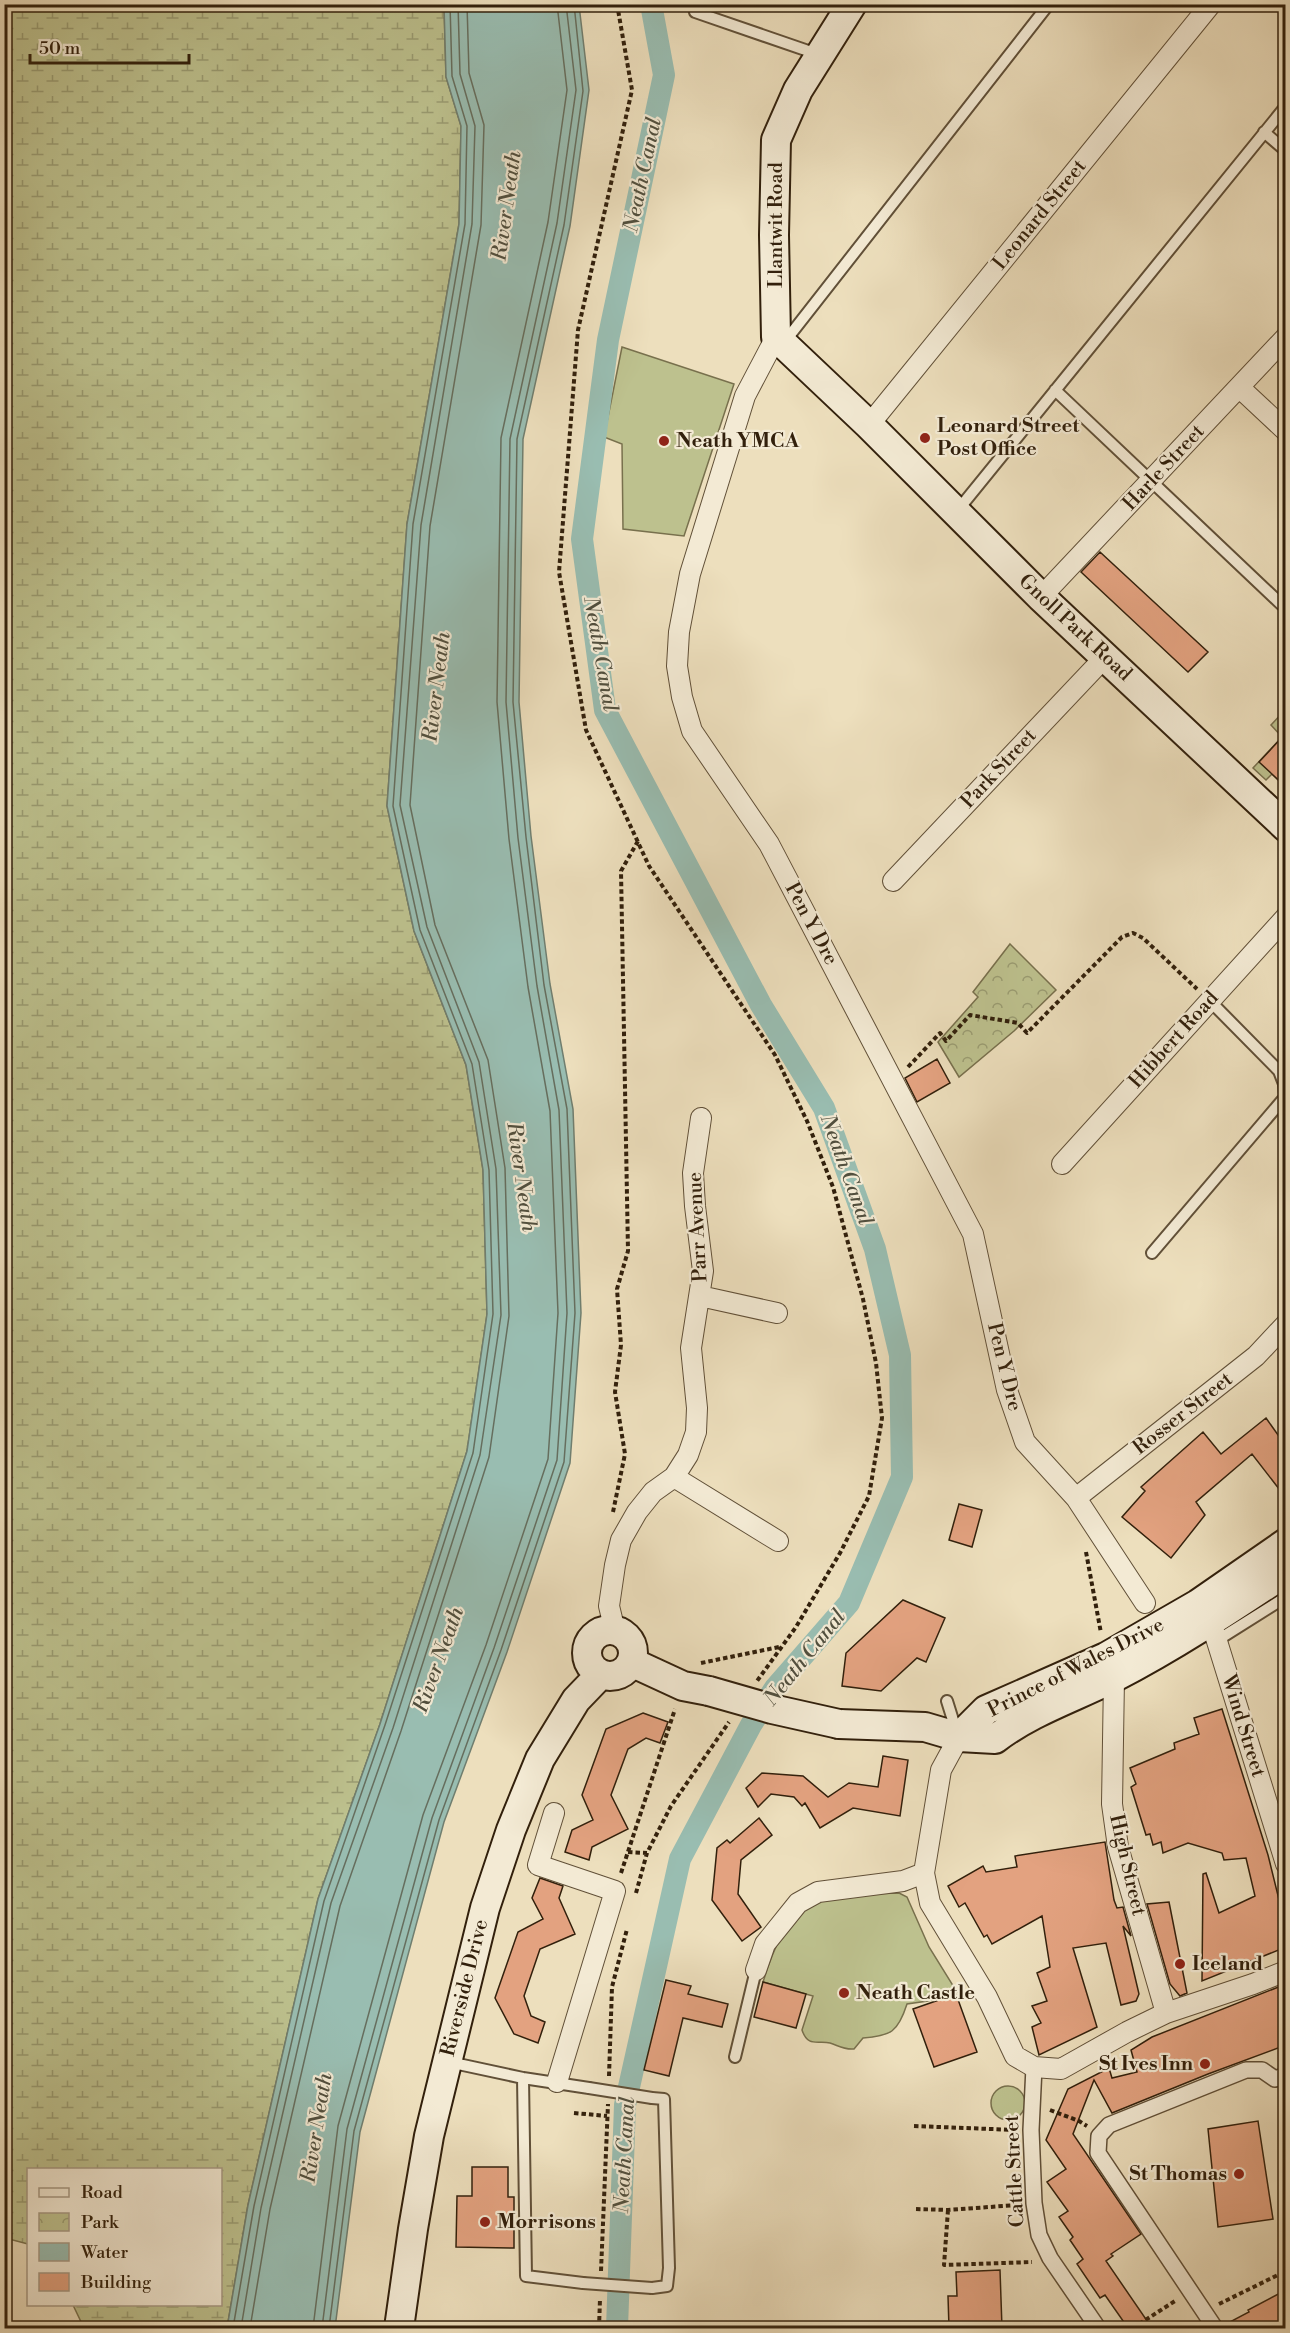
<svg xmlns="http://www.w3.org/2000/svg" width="1290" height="2333" font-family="'Libre Bodoni',serif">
	<defs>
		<pattern id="wetland-marsh" width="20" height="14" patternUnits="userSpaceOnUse" patternTransform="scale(1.5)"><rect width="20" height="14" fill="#bdc18e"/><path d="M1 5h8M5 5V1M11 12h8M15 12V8" fill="none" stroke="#9a9c72"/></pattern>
		<pattern id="park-crowns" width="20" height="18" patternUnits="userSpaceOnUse" patternTransform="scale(1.5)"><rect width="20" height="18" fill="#bdc18e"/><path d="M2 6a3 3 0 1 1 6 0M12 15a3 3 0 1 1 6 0" fill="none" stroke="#9a9c72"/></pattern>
	</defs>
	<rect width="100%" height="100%" fill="#eddfbd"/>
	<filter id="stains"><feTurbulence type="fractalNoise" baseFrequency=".00333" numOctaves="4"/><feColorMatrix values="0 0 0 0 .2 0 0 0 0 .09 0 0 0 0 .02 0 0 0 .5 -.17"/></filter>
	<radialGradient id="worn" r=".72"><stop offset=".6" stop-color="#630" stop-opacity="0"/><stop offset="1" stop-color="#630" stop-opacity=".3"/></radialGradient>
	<path fill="#bdc18e" stroke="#78704d" stroke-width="1.5" d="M622 347 734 384 684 536 623 529 622 444 604 437Z
		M1285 710V787L1272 774 1266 780 1253 768 1282 737 1271 725Z
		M899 1893 907 1897 929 1947 957 1992 928 2001 907 2004C898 2032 891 2036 863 2038L854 2049C844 2050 839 2046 830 2043 818 2040 808 2048 802 2030L813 1996 763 1982C773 1950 786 1914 819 1899 836 1892 879 1894 899 1893Z
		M991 2103a17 17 0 1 1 34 0a17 17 0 1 1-34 0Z"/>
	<path fill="url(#wetland-marsh)" stroke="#78704d" stroke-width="1.5" d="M5 5H444L446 77 461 126 459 224 407 524 387 806 414 931 466 1065 483 1170 487 1314 467 1451 380 1724 318 1899 248 2205 227 2328H84L73 2305 220 2304V2170H28V2244L5 2238Z"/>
	<path fill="url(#park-crowns)" stroke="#78704d" stroke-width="1.5" d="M1010 944 1056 990 1014 1031 959 1077 938 1042 978 997 973 992Z"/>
	<path fill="#99bdb1" stroke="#707e6f" stroke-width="1.5" d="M444 5H579L589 90 570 226 523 439 519 702 531 836 550 984 573 1109 581 1313 570 1463 507 1652 444 1822 360 2132 335 2328H227L248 2205 318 1899 380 1724 467 1451 487 1314 483 1170 466 1065 414 931 387 806 407 524 459 224 461 126 446 77Z"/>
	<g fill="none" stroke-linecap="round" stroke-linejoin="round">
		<path stroke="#666e5e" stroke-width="1.5" d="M233 2328 254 2206 324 1901 385 1725 473 1453 493 1314 489 1170 472 1064 420 930 393 806 413 524 465 224 467 126 452 76 450 4
			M241 2328 261 2208 331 1903 393 1728 480 1455 501 1315 496 1169 479 1062 427 927 400 805 421 525 472 224 475 126 460 74 458 4
			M250 2328 270 2209 340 1906 401 1731 489 1457 509 1316 505 1168 488 1060 435 925 410 805 430 526 481 225 484 125 469 73 467 4
			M313 2328 338 2126 423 1815 486 1645 548 1459 558 1313 550 1111 528 987 509 839 497 702 501 438 548 222 567 90 557 4
			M322 2328 347 2129 432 1818 494 1648 557 1460 567 1313 559 1110 537 986 518 838 506 702 510 439 557 223 576 90 566 4
			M329 2328 354 2131 439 1820 501 1650 564 1462 575 1313 567 1109 544 985 526 837 513 702 517 439 564 225 583 91 574 4"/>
		<path stroke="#99bdb1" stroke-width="22" d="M617 2328 625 2105 680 1859 751 1725 775 1688 849 1603 902 1477 900 1355 875 1249 824 1108 761 1005 605 710 582 539 608 340 664 75 651 4"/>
	</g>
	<path fill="#e3a280" stroke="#32200c" stroke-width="1.5" d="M1100 552 1208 652 1188 672 1081 572Z
		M1286 733V787L1259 762Z
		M937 1059 950 1083 917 1102 905 1078Z
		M1266 1418 1278 1435 1286 1429V1498L1252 1454 1196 1502 1205 1515 1171 1558 1122 1517 1145 1491 1141 1487 1203 1432 1221 1454Z
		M959 1504 982 1510 972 1547 949 1540Z
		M903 1600 945 1618 926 1662 917 1658 881 1691 842 1686 846 1653Z
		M1222 1709 1268 1855 1286 1928V1947L1202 1981 1203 1874 1206 1873 1219 1913 1255 1896 1246 1858 1224 1860 1222 1853 1188 1843 1163 1853 1161 1842 1153 1845 1150 1834 1146 1835 1131 1787 1136 1784 1130 1768 1175 1749 1174 1743 1199 1734 1194 1718Z
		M643 1713 668 1722 660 1743 646 1738 628 1749 611 1795 628 1829 592 1847 589 1860 565 1852 572 1830 593 1820 582 1795 606 1729Z
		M883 1756 908 1760 900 1816 853 1808 820 1828 805 1803 802 1806 794 1797 771 1794 758 1807 746 1788 762 1773 803 1776 828 1797 849 1783 878 1787Z
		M759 1818 772 1835 741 1860 738 1894 761 1927 742 1941 712 1900 717 1848 727 1840 730 1843Z
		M1105 1842 1114 1900 1117 1908 1123 1907 1131 1936 1123 1926 1139 1994 1136 2001 1121 2005 1106 1943 1073 1948 1097 2027 1039 2055 1032 2027 1041 2023 1032 2006 1047 2001 1037 1973 1050 1967 1042 1916 992 1944 987 1935 984 1937 965 1903 959 1907 948 1886 983 1866 986 1872 1017 1867 1015 1856Z
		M540 1878 563 1886 559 1898 575 1934 540 1949 524 1996 531 2016 545 2022 538 2043 514 2034 495 1998 518 1932 543 1919 532 1898Z
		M1169 1902 1187 1993 1180 1996 1170 1984 1147 1904Z
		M666 1980 691 1986 688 1994 728 2004 722 2027 683 2018 669 2076 644 2070Z
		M763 1982 806 1994 796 2028 754 2017Z
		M1286 1984V2045L1208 2074 1112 2113 1094 2080 1073 2134 1141 2234 1111 2254 1113 2256 1106 2261 1152 2328H1128L1105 2295 1100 2298 1077 2264 1083 2259 1070 2240 1073 2237 1059 2217 1068 2211 1047 2182 1066 2169 1046 2140 1068 2089 1109 2068 1112 2078 1137 2072 1131 2050 1152 2037Z
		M956 1994 977 2052 934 2067 913 2009Z
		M1258 2121 1273 2219 1218 2227 1208 2129Z
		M472 2167H508V2197H514V2248L456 2247 457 2196H472Z
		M1000 2270 1002 2328H949L948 2296H957L956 2272Z
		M1286 2290V2328H1225L1224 2325 1249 2312 1248 2310Z"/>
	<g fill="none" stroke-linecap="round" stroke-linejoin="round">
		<g stroke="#615038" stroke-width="14">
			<path id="service" d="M693 4 695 12 820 55
				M1264 132 1286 151
				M783 344 1049 4
				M1055 390 1282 605
				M958 510 1286 106
				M1152 1253 1285 1097 1284 1084 1279 1071 1210 1001
				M1216 1641 1286 1597
				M947 1701 957 1733
				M735 2057 756 1970
				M449 2062 523 2078 589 2088
				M523 2078 526 2276 583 2283
				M652 2098 664 2099 669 2268 667 2286 652 2288"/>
		</g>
		<g stroke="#615038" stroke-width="18">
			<path id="pedestrian" d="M1034 2067 1031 2130 1034 2203 1039 2235 1050 2258 1098 2328
				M1215 2328 1098 2153 1099 2136 1109 2125 1246 2070H1262L1275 2079 1286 2075"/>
		</g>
		<g stroke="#615038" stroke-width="22">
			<path id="minor" d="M776 337 745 396 690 574 679 632 677 666 682 697 692 731 769 844 973 1234 1007 1390 1025 1442 1076 1498 1145 1603
				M1240 388 1286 431
				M869 425 1211 4
				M1041 597 1286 337
				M893 881 1105 657
				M1062 1164 1286 917
				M700 1296 777 1313
				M674 1477 778 1541
				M1076 1498 1256 1356 1286 1324
				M1211 1622 1286 1864
				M615 1631 609 1606 615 1565 621 1540 637 1512 653 1492 674 1477 688 1455 696 1432 697 1408 691 1348 703 1271 695 1206 693 1173 701 1118
				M1114 1678 1112 1804 1118 1847 1166 2013
				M959 1737 941 1770 924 1873 930 1903 987 1997 1015 2056 1034 2067 1061 2069 1127 2032 1166 2013 1253 1984 1286 1971
				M554 1813 538 1865 615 1891 557 2082
				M756 1970 765 1944 798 1903 818 1892 903 1881 924 1873"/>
		</g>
		<g stroke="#32200c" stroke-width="32">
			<path id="secondary" d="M852 4 798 90 776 140 774 235 776 337 869 425 1041 597 1286 827
				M587 1653a23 23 0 1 1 46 0a23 23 0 1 1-46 0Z
				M631 1662 683 1686 709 1691
				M839 1724 925 1727 959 1737 995 1739C1030 1712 1073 1698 1113 1678 1173 1647 1229 1610 1286 1572
				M959 1737 986 1710 1106 1657 1198 1604 1286 1543
				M399 2328 413 2229 429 2136 485 1908 511 1830 540 1759 576 1700 601 1674"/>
		</g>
		<path stroke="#32200c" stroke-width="4" stroke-dasharray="4.5 3" stroke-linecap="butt" d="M617 4 632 90 578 330 559 572 586 730 649 866 775 1055 807 1121 833 1187 863 1299 876 1363 882 1418 869 1496 840 1553 796 1627 757 1681
			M908 1067 940 1033 946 1041 970 1015 1018 1023 1027 1033 1122 937 1133 933 1143 938 1197 989
			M613 1512 625 1454 615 1392 621 1345 617 1289 628 1251 621 871 638 841
			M1086 1552 1101 1633
			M701 1663 779 1647
			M628 1852 647 1853
			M621 1873 675 1709
			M636 1893 647 1853 671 1806 729 1722
			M609 2076 612 1987 627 1929
			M1280 2095 1286 2111
			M1050 2110 1079 2121 1087 2126
			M574 2113 607 2116
			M914 2126 1016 2130
			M916 2209 948 2210 1017 2205
			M948 2210 944 2265 1032 2262
			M601 2271 608 2104
			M1219 2304 1286 2271
			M599 2328 600 2299
			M1133 2328 1175 2301"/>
		<use href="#service" stroke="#f3ead4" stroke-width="10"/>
		<use href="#pedestrian" stroke="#f3ead4" stroke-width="15"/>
		<use href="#minor" stroke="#f3ead4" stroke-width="20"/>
		<use href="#secondary" stroke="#f3ead4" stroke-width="28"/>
		<g stroke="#615038" stroke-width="14" stroke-linecap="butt">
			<path id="service-bridge" d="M589 2088 652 2098
				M583 2283 652 2288"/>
		</g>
		<g stroke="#32200c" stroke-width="32" stroke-linecap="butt">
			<path id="secondary-bridge" d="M709 1691 772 1709 839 1724"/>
		</g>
		<use href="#service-bridge" stroke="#f3ead4" stroke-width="10"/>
		<use href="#secondary-bridge" stroke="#f3ead4" stroke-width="28"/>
	</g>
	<g fill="#8f2418" stroke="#f3ead4" stroke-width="2">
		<circle cx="925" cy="438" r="6"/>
		<circle cx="664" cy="441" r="6"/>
		<circle cx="1180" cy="1964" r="6"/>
		<circle cx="844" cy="1993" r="6"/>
		<circle cx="1205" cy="2064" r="6"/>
		<circle cx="1239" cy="2174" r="6"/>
		<circle cx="485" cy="2222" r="6"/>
	</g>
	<g text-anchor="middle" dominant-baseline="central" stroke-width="4.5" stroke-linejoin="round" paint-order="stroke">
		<g font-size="20" fill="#32200c" stroke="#f3ead4">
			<text transform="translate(1040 215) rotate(-51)">Leonard Street</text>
			<text transform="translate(776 225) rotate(-90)">Llantwit Road</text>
			<text transform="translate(1164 468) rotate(-47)">Harle Street</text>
			<text transform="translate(1075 628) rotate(43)">Gnoll Park Road</text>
			<text transform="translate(999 769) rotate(-47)">Park Street</text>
			<text transform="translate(811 924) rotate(62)">Pen Y Dre</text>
			<text transform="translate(1174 1040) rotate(-48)">Hibbert Road</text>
			<text transform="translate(698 1227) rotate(-93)">Parr Avenue</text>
			<text transform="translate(1004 1367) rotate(76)">Pen Y Dre</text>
			<text transform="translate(1183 1414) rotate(-38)">Rosser Street</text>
			<text transform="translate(1076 1668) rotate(-27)">Prince of Wales Drive</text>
			<text transform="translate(1243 1726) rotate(73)">Wind Street</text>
			<text transform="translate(1127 1865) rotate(77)">High Street</text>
			<text transform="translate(465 1988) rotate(-76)">Riverside Drive</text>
			<text transform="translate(1015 2171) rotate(-93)">Cattle Street</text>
		</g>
		<g font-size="20" font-weight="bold" fill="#32200c" stroke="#f3ead4" text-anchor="start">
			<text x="937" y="426">Leonard Street<tspan x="937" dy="23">Post Office</tspan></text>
			<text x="676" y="441">Neath YMCA</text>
			<text x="1192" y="1964">Iceland</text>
			<text x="856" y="1993">Neath Castle</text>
			<text x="1193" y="2064" text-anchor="end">St Ives Inn</text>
			<text x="1227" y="2174" text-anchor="end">St Thomas</text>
			<text x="497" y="2222">Morrisons</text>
		</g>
		<g font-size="21" font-style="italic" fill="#514f3e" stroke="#f3ead4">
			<text transform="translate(643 175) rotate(-78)">Neath Canal</text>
			<text transform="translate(507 206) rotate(-82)">River Neath</text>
			<text transform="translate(600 654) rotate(80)">Neath Canal</text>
			<text transform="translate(437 687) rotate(-83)">River Neath</text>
			<text transform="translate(846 1170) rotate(70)">Neath Canal</text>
			<text transform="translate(521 1177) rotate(82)">River Neath</text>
			<text transform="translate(805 1658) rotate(-51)">Neath Canal</text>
			<text transform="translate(439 1660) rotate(-70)">River Neath</text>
			<text transform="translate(317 2128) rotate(-81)">River Neath</text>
			<text transform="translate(625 2155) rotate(-87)">Neath Canal</text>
		</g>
	</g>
	<rect width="1290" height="2333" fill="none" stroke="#eddfbd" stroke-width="24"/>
	<rect x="6" y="6" width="1278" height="2321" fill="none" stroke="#32200c" stroke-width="3"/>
	<rect x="12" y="12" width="1266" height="2309" fill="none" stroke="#32200c" stroke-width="1.5"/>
	<rect x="27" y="2168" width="195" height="138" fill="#f3ead4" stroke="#a69984" stroke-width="1.5"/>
	<rect x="39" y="2188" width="30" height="9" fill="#f3ead4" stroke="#a69984" stroke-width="1.5"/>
	<text x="81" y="2198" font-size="18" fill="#32200c">Road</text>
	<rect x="39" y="2213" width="30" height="18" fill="url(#park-crowns)" stroke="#a69984" stroke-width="1.5"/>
	<text x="81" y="2228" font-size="18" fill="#32200c">Park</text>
	<rect x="39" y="2243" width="30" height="18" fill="#99bdb1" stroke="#a69984" stroke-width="1.5"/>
	<text x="81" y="2258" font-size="18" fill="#32200c">Water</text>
	<rect x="39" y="2273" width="30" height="18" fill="#e3a280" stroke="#a69984" stroke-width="1.5"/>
	<text x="81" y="2288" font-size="18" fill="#32200c">Building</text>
	<path d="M30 54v9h159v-9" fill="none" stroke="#32200c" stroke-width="3"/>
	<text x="39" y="54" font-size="18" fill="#32200c" stroke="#f3ead4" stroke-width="4.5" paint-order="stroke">50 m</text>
	<rect width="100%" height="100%" filter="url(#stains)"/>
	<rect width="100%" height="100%" fill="url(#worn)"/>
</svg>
